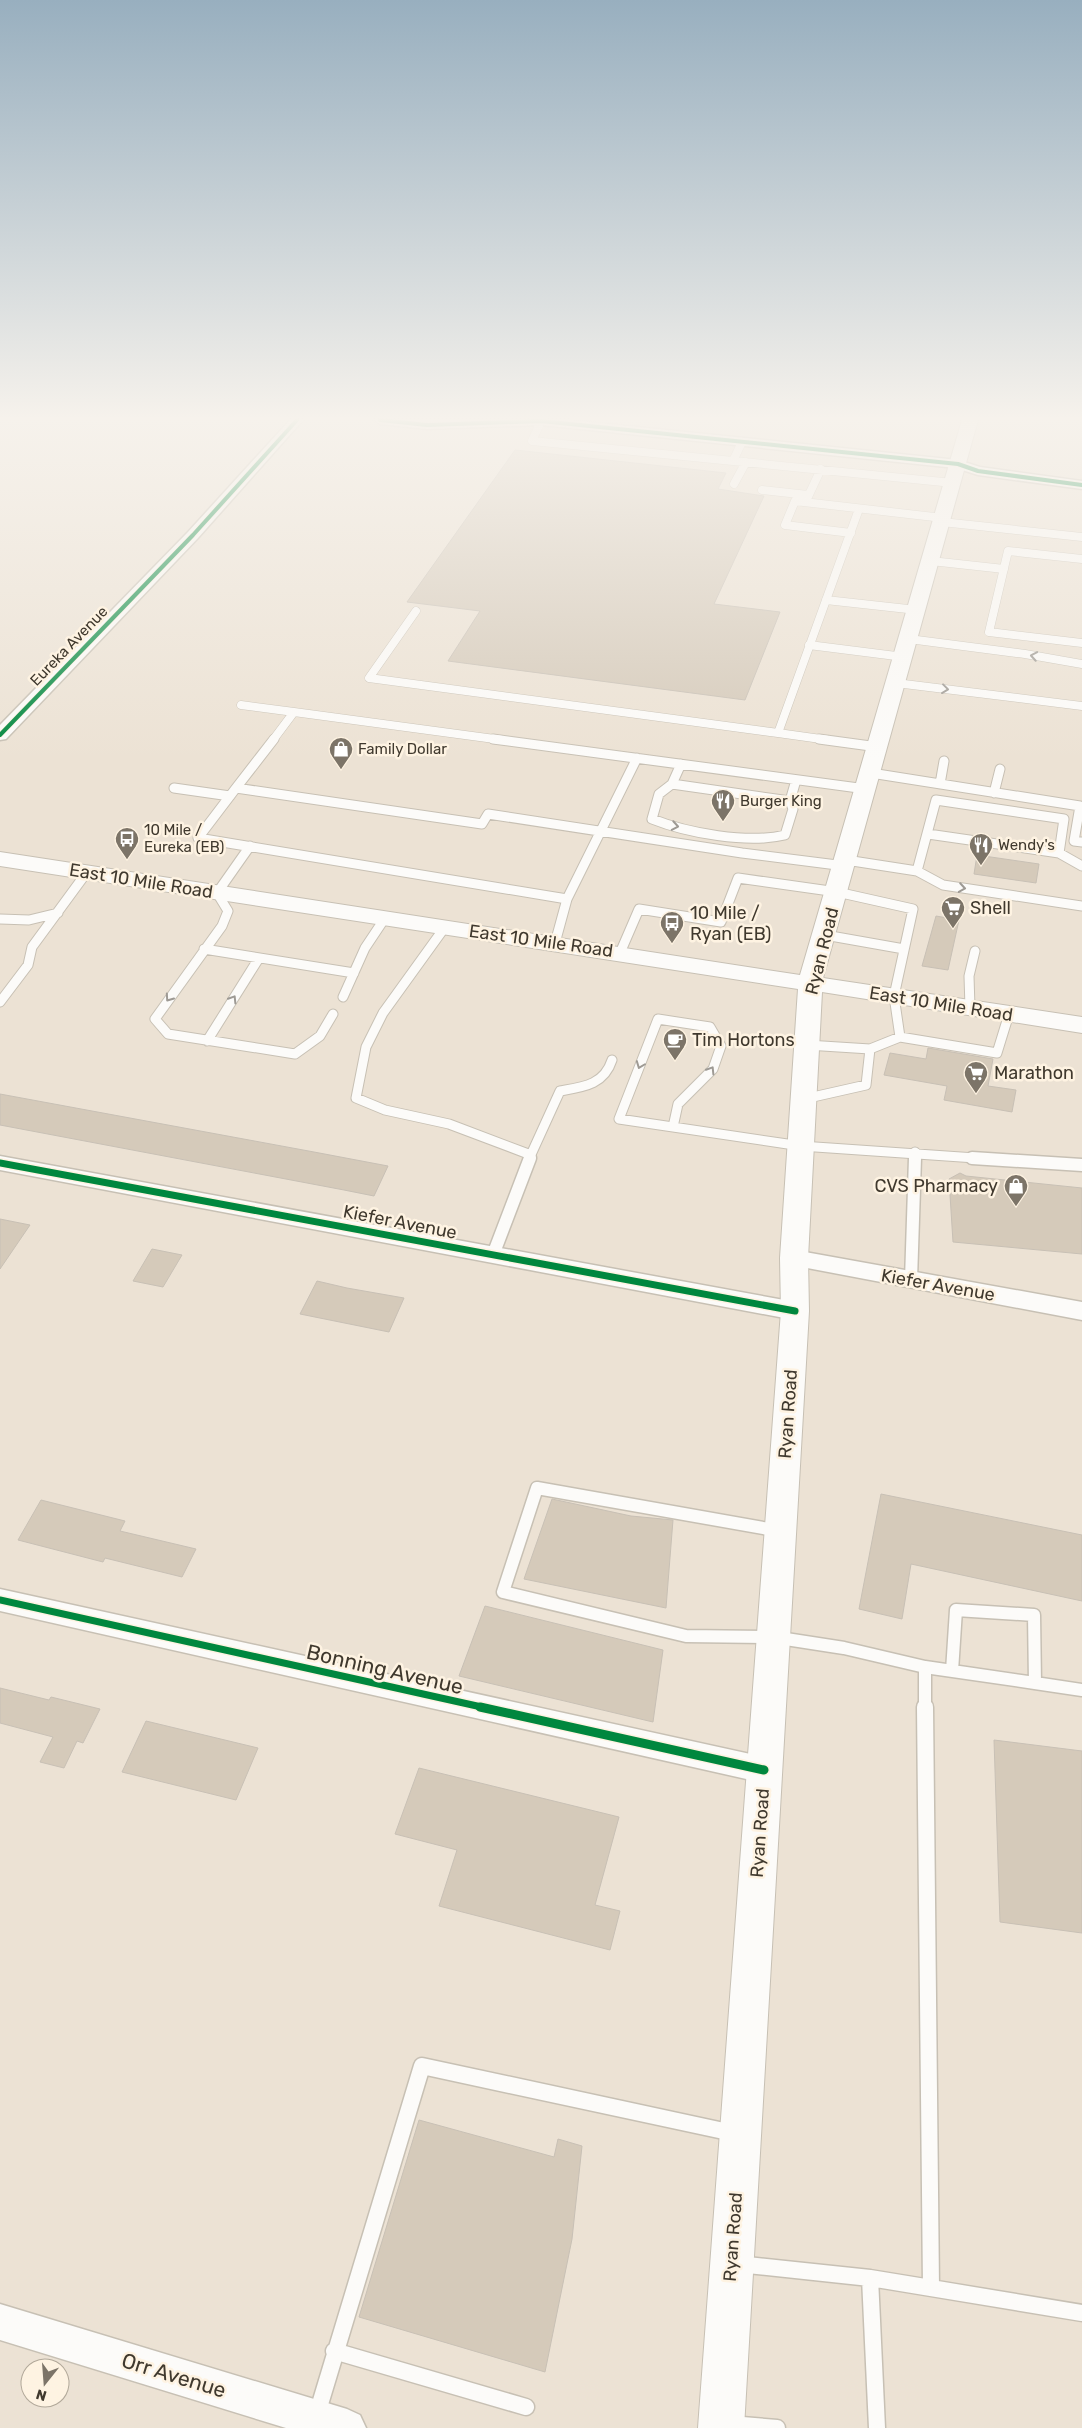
<svg xmlns="http://www.w3.org/2000/svg" width="1082" height="2428" font-family="Rubik,sans-serif">
	<rect width="100%" height="100%" fill="#ece2d4"/>
	<path fill="#d5caba" stroke="#c8c0b5" d="M515 450 726 473 718 489 764 496 714 604 780 612 745 700 448 661 480 611 407 602Z
		M977 855 1039 864 1036 883 974 874Z
		M936 916 959 920 948 970 922 966Z
		M928 1048 993 1059 988 1086 1016 1090 1012 1112 944 1100 947 1086 884 1075 890 1053 926 1059Z
		M0 1094 314 1152 388 1166 374 1196 344 1190 0 1125Z
		M960 1173 966 1176 1082 1188V1254L953 1242 949 1179Z
		M0 1219 30 1225 0 1269Z
		M152 1249 182 1255 163 1287 133 1281Z
		M317 1281 347 1288 404 1298 389 1332 300 1314Z
		M881 1494 1082 1535V1601L911 1564 902 1619 859 1609Z
		M552 1499 631 1516 673 1520 666 1608 524 1579Z
		M41 1500 125 1521 120 1531 196 1549 182 1577 105 1558 103 1562 18 1540Z
		M485 1606 663 1650 653 1722 459 1676Z
		M0 1688 49 1700 51 1697 100 1709 83 1743 77 1741 64 1768 40 1762 53 1737 0 1723Z
		M146 1721 258 1748 236 1800 122 1772Z
		M994 1740 1082 1751V1933L1000 1922Z
		M419 1768 619 1817 595 1905 620 1911 610 1950 439 1906 457 1850 395 1834Z
		M419 2120 554 2157 558 2139 582 2146 572 2239 545 2372 359 2317Z"/>
	<g fill="none" stroke-linecap="round" stroke-linejoin="round">
		<g stroke="#c7c0b4" stroke-width="9">
			<path id="service-far3" d="M541 421 532 441 733 461
				M742 442 733 461 953 483
				M734 484 746 462
				M762 490 808 495
				M806 501 821 469
				M942 522 1082 537
				M851 533 785 525 795 501 943 518
				M1082 559 1008 551 989 632 1082 643
				M931 561 1004 569
				M826 600 917 610
				M416 611 369 678 778 733
				M909 639 1025 654 1082 664
				M809 645 904 657
				M896 683 1082 706
				M241 705 294 712
				M273 740 294 712 502 740
				M828 740 778 733 859 509"/>
		</g>
		<g stroke="#c7c0b4" stroke-width="11">
			<path id="service-far2" d="M274 739 236 788 482 824 488 814 742 853 845 866
				M493 739 866 789
				M819 739 878 747
				M681 764 672 784 790 801 796 780
				M871 773 1080 806 1074 841 1082 842
				M672 784 659 794 652 819C687 833 748 844 785 835L793 809 790 801
				M940 784 944 761
				M174 788 230 796
				M236 788 198 838 567 899
				M994 793 1000 769
				M928 834 1059 853 1082 866
				M250 846 217 893 228 911 222 926 155 1019 168 1034 295 1054 320 1036 333 1014
				M846 860 917 871 943 885 1082 906
				M917 871 936 800 1064 819 1059 853
				M0 919 29 920 58 913
				M445 927 383 1013 366 1047 356 1098 385 1110 449 1124 531 1155
				M825 935 904 949
				M555 943 567 899 637 758
				M204 949 354 973
				M620 953 639 909 721 922 738 878 837 892 913 909 894 996 900 1037 997 1053 1009 1014
				M343 997 365 948 385 918
				M0 1002 28 965 32 947 87 872
				M970 1008 969 976 975 951
				M207 1041 259 958
				M807 1045 870 1049
				M804 1099 866 1085 870 1049 900 1037
				M673 1127 678 1104 713 1069 721 1046 710 1027 658 1019 619 1119 801 1146 990 1159
				M529 1159 560 1091C583 1087 604 1085 612 1060
				M915 1159V1152"/>
		</g>
		<g stroke="#c7c0b4" stroke-width="15">
			<path id="service-far1" d="M972 1158 1082 1165
				M493 1255 530 1158
				M911 1280 915 1158
				M780 1531 537 1488 503 1592 686 1636 773 1637 844 1648 925 1667V1708
				M925 1667 1035 1683
				M952 1671 956 1610 1034 1615 1035 1683 1082 1690"/>
		</g>
		<g stroke="#c7c0b4" stroke-width="19">
			<path id="service" d="M738 2264 870 2278 877 2428
				M870 2278 931 2288 925 1707
				M931 2288 1082 2313
				M334 2351 526 2407
				M317 2414 422 2066 733 2133
				M730 2424 777 2428"/>
		</g>
		<g stroke="#c7c0b4" stroke-width="3">
			<path id="minor" d="M290 420H303L198 538 6 739 0 740V725L188 532Z
				M374 420H569L958 460 980 467 1082 481V489L978 475 956 468 541 425 427 429 380 424Z
				M0 1156 795 1302 803 1305 807 1311 803 1317 795 1320 0 1170Z
				M794 1250 1082 1302V1320L786 1264 782 1258 786 1252Z
				M0 1589 764 1757 774 1761 779 1770 774 1779 764 1783 0 1611Z
				M0 2304 347 2409 360 2415 366 2428H286L0 2340Z"/>
		</g>
		<g stroke="#c7c0b4" stroke-width="2">
			<path id="secondary" d="M962 420H978L823 978 1082 1017V1033L822 992 808 1258 809 1311 744 2428H698L781 1311 780 1258 798 989 0 866V852L800 975Z"/>
		</g>
		<use href="#service-far3" stroke="#fcfbf9" stroke-width="8"/>
		<use href="#service-far2" stroke="#fcfbf9" stroke-width="9"/>
		<use href="#service-far1" stroke="#fcfbf9" stroke-width="12"/>
		<use href="#service" stroke="#fcfbf9" stroke-width="16"/>
		<use href="#minor" fill="#fcfbf9" fill-rule="evenodd"/>
		<use href="#secondary" fill="#fcfbf9" fill-rule="evenodd"/>
		<g stroke="#fef3e2" stroke-width="5.5">
			<path id="cycleway-far2" d="M380 420 427 425 541 421 958 464 978 471 1082 485
				M0 735 193 535 297 420"/>
		</g>
		<g stroke="#fef3e2" stroke-width="10">
			<path id="cycleway-far1" d="M0 1163 795 1311
				M0 1600 486 1708"/>
		</g>
		<g stroke="#fef3e2" stroke-width="12">
			<path id="cycleway" d="M480 1707 764 1770"/>
		</g>
		<use href="#cycleway-far2" stroke="#00873e" stroke-width="4"/>
		<use href="#cycleway-far1" stroke="#00873e" stroke-width="7"/>
		<use href="#cycleway" stroke="#00873e" stroke-width="9"/>
	</g>
	<defs><path id="oneway-chevron" d="M-2-3.5L2.5 0L-2 3.5" fill="none" stroke-width="1.6" stroke-linecap="round" stroke-linejoin="round" transform="scale(1.25)"/></defs>
	<g stroke="#9e9a94">
		<use href="#oneway-chevron" transform="translate(1034 656) rotate(-170)"/>
		<use href="#oneway-chevron" transform="translate(945 689) rotate(7)"/>
		<use href="#oneway-chevron" transform="translate(675 826) rotate(10)"/>
		<use href="#oneway-chevron" transform="translate(962 888) rotate(9)"/>
		<use href="#oneway-chevron" transform="translate(169 998) rotate(125)"/>
		<use href="#oneway-chevron" transform="translate(233 999) rotate(-58)"/>
		<use href="#oneway-chevron" transform="translate(640 1065) rotate(111)"/>
		<use href="#oneway-chevron" transform="translate(711 1070) rotate(-58)"/>
	</g>
	<linearGradient id="sky" x2="0" y2="1"><stop stop-color="#98afbf"/><stop offset="0.55" stop-color="#f6f2ec"/><stop offset="1" stop-color="#f6f2ec" stop-opacity="0"/></linearGradient>
	<rect width="1082" height="760" fill="url(#sky)"/>
	<defs>
		<g id="shop-pin" transform="scale(1.25)"><path d="M0 17L-7.5 6A9.5 9.5 0 1 1 7.5 6Z" fill="#7c7468" stroke="#fef3e2"/><path d="M-5-2.5h2.3a2.7 3.5 0 0 1 5.4 0H5L5.5 6h-11ZM-1.5-2.5h3a1.5 2.3 0 0 0-3 0Z" fill="#fff"/></g>
		<g id="restaurant-pin" transform="scale(1.25)"><path d="M0 17L-7.5 6A9.5 9.5 0 1 1 7.5 6Z" fill="#7c7468" stroke="#fef3e2"/><path d="M-5-6h1v4h1v-4h1v4h1v-4h1v5L-1.5 .5V6h-2V.5L-5-1ZM5-6V6H3V1.5H1.5Q1.5-4 5-6Z" fill="#fff"/></g>
		<g id="bus-pin" transform="scale(1.25)"><path d="M0 17L-7.5 6A9.5 9.5 0 1 1 7.5 6Z" fill="#7c7468" stroke="#fef3e2"/><path d="M-5-6H5V4H4V6H2V4H-2V6H-4V4H-5ZM-3.5-4V0h7V-4ZM-3.5 1.2v1.5H-2V1.2ZM2 1.2v1.5H3.5V1.2Z" fill="#fff"/></g>
		<g id="supermarket-pin" transform="scale(1.25)"><path d="M0 17L-7.5 6A9.5 9.5 0 1 1 7.5 6Z" fill="#7c7468" stroke="#fef3e2"/><path d="M-6-5.5h2.5l.6 2H6L4.5 2H-2.5L-4.4-4H-6ZM-1.5 3.2a1.3 1.3 0 1 0 .1 0ZM3 3.2a1.3 1.3 0 1 0 .1 0Z" fill="#fff"/></g>
		<g id="cafe-pin" transform="scale(1.25)"><path d="M0 17L-7.5 6A9.5 9.5 0 1 1 7.5 6Z" fill="#7c7468" stroke="#fef3e2"/><path d="M-5.5-4.5H6V0H3Q3 3.5 0 3.5H-2.5Q-5.5 3.5-5.5 0ZM3-3.2v2h1.7v-2ZM-6 4.5H4V6H-6Z" fill="#fff"/></g>
	</defs>
	<g fill-rule="evenodd">
		<use href="#shop-pin" x="341" y="749"/>
		<use href="#restaurant-pin" x="723" y="801"/>
		<use href="#bus-pin" x="127" y="839"/>
		<use href="#restaurant-pin" x="981" y="845"/>
		<use href="#supermarket-pin" x="953" y="908"/>
		<use href="#bus-pin" x="672" y="923"/>
		<use href="#cafe-pin" x="675" y="1040"/>
		<use href="#supermarket-pin" x="976" y="1073"/>
		<use href="#shop-pin" x="1016" y="1186"/>
	</g>
	<g text-anchor="middle" dominant-baseline="central" stroke-width="5" stroke-linejoin="round" paint-order="stroke">
		<g font-size="15" fill="#40392e" stroke="#fef3e2">
			<text transform="translate(69 646) rotate(-46)">Eureka Avenue</text>
		</g>
		<g font-size="15" fill="#40392e" stroke="#fef3e2" text-anchor="start">
			<text x="358" y="749">Family Dollar</text>
			<text x="740" y="801">Burger King</text>
			<text x="144" y="830">10 Mile /<tspan x="144" dy="17">Eureka (EB)</tspan></text>
			<text x="998" y="845">Wendy's</text>
		</g>
		<g font-size="18" fill="#40392e" stroke="#fef3e2">
			<text transform="translate(141 881) rotate(9)">East 10 Mile Road</text>
			<text transform="translate(541 941) rotate(8)">East 10 Mile Road</text>
			<text transform="translate(822 951) rotate(-76)">Ryan Road</text>
			<text transform="translate(941 1004) rotate(9)">East 10 Mile Road</text>
			<text transform="translate(400 1222) rotate(11)">Kiefer Avenue</text>
			<text transform="translate(938 1285) rotate(10)">Kiefer Avenue</text>
			<text transform="translate(788 1414) rotate(-86)">Ryan Road</text>
			<text transform="translate(760 1833) rotate(-86)">Ryan Road</text>
			<text transform="translate(733 2237) rotate(-86)">Ryan Road</text>
		</g>
		<g font-size="18" fill="#40392e" stroke="#fef3e2" text-anchor="start">
			<text x="970" y="908">Shell</text>
			<text x="690" y="913">10 Mile /<tspan x="690" dy="21">Ryan (EB)</tspan></text>
			<text x="692" y="1040">Tim Hortons</text>
			<text x="994" y="1073">Marathon</text>
			<text x="998" y="1186" text-anchor="end">CVS Pharmacy</text>
		</g>
		<g font-size="21" fill="#40392e" stroke="#fef3e2">
			<text transform="translate(385 1669) rotate(13)">Bonning Avenue</text>
			<text transform="translate(174 2375) rotate(17)">Orr Avenue</text>
		</g>
	</g>
	<g transform="translate(45 2383) rotate(197)"><circle r="24" fill="#fef3e2" stroke="#b2a99a"/>
	<path d="M0-4L9 19L0 12L-9 19Z" fill="#7c7468"/>
	<text y="-8" font-size="14" font-weight="bold" text-anchor="middle" fill="#40392e">N</text>
	</g>
</svg>
